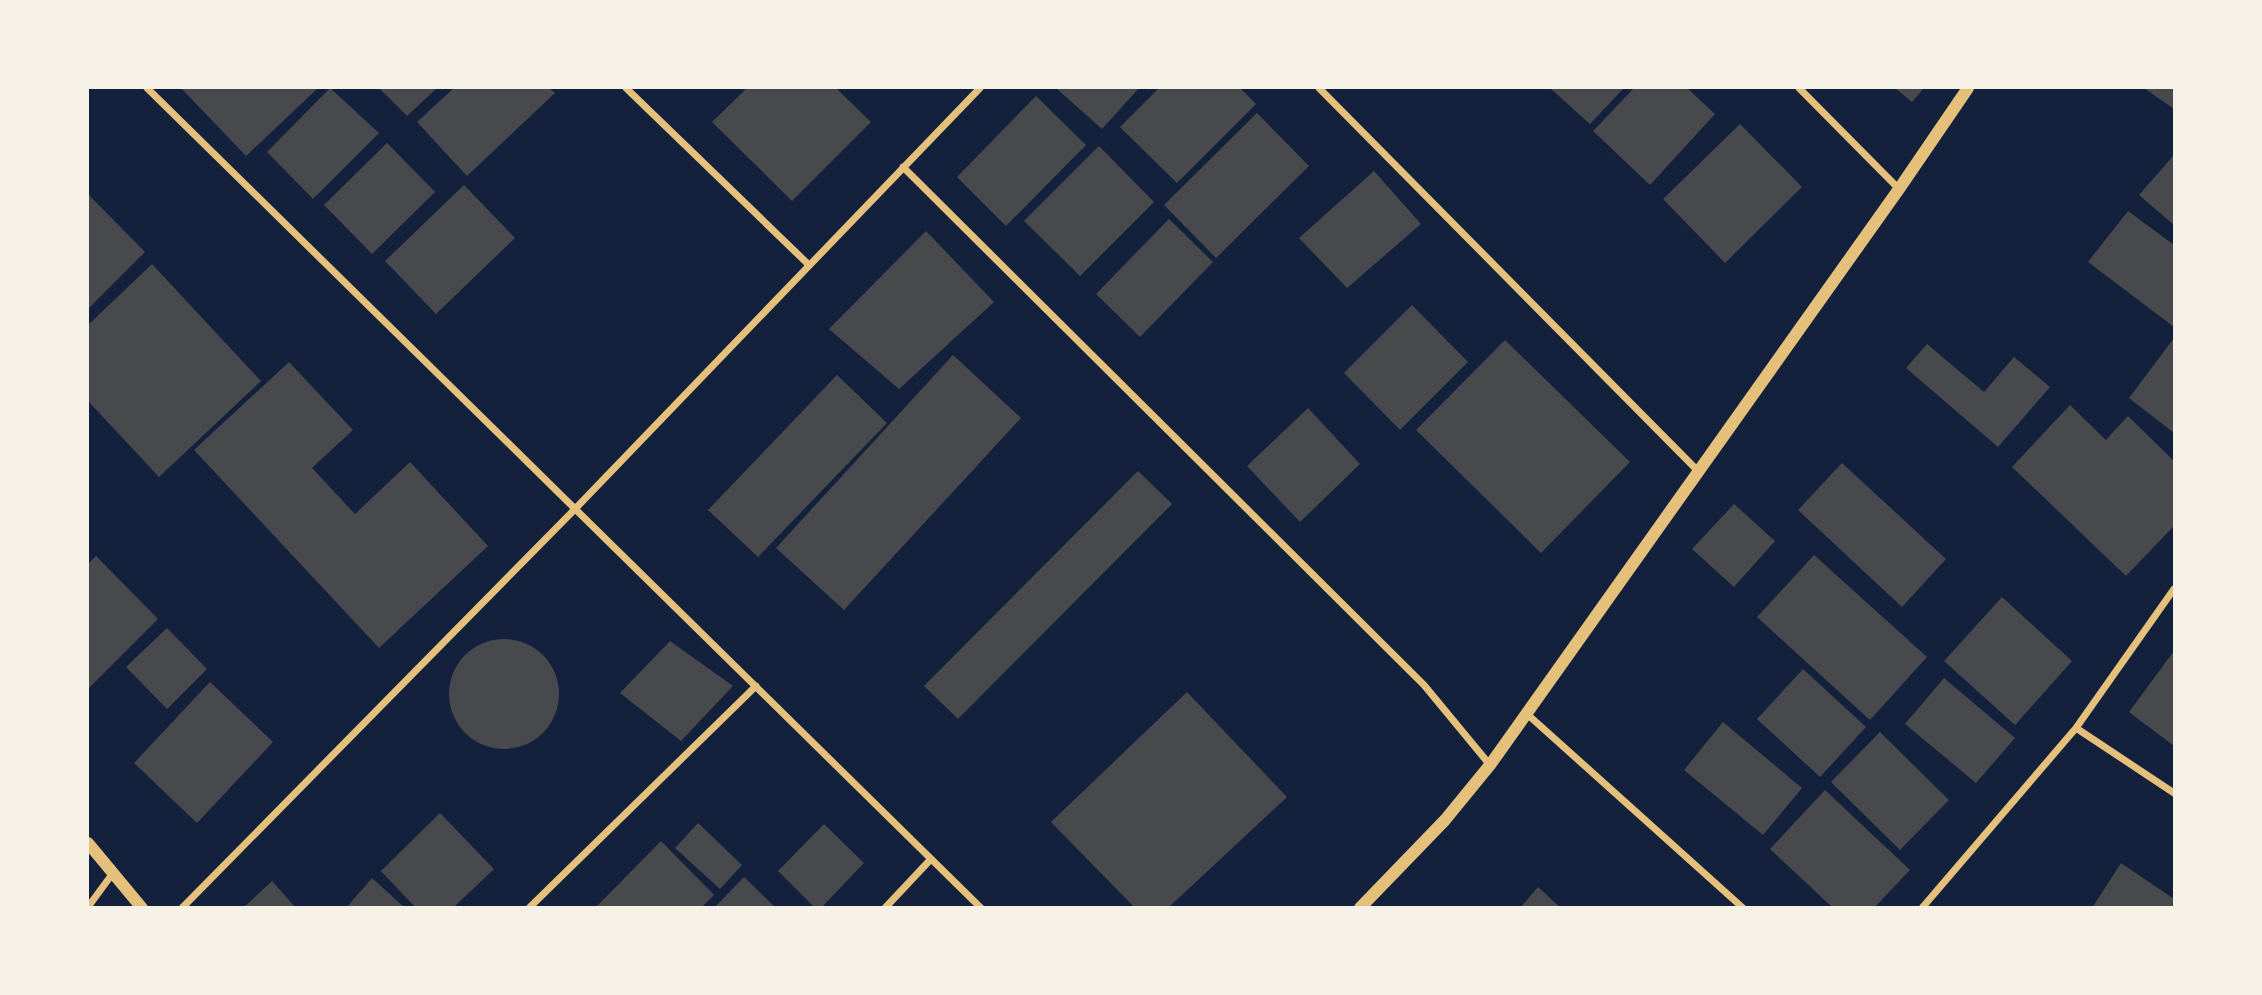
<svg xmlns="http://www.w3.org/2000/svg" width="2262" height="995" font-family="'Roboto Condensed',sans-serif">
	<rect width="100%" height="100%" fill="#14213d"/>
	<path fill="#48494c" d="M181 88H318L246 156Z
		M330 88 379 133 313 199 267 152Z
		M379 88H437L407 116Z
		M454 88H549L555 93 467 176 417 122Z
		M747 88H836L871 122 792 201 712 122Z
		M1056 88H1139L1102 129Z
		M1159 88H1240L1256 104 1177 183 1120 127Z
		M1550 88H1624L1590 124Z
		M1634 88H1687L1715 114 1650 185 1593 131Z
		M1895 88H1924L1912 102Z
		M2144 88H2174V109Z
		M1036 96 1086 145 1006 226 957 177Z
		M1257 113 1309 166 1216 258 1164 205Z
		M1740 124 1802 187 1725 263 1663 199Z
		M387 143 435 192 372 254 324 205Z
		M1099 146 1154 202 1080 276 1024 221Z
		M2174 155V225L2139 195Z
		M1374 171 1421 224 1347 288 1299 238Z
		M464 185 515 238 436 314 385 261Z
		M88 194 145 252 88 309Z
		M2128 211 2174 245V327L2088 262Z
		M1169 219 1213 262 1140 337 1096 294Z
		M926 231 994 302 899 389 829 329Z
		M152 264 261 381 159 477 88 401V325Z
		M1412 305 1468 362 1400 430 1344 373Z
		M2174 338V433L2129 398Z
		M1505 340 1630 462 1541 553 1416 430Z
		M1927 344 1984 392 2014 357 2050 387 1998 447 1906 368Z
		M953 355 1021 418 844 610 776 548Z
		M289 362 353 430 312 468 355 514 410 462 488 546 379 648 194 450Z
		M837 375 887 423 758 557 708 510Z
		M2070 405 2106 440 2128 416 2174 461V526L2126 576 2012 467Z
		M1308 408 1360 464 1300 522 1247 466Z
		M1842 463 1946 559 1902 607 1798 510Z
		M1138 471 1172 504 958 719 924 686Z
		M1734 504 1775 541 1734 587 1692 549Z
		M1814 555 1927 657 1870 720 1757 617Z
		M96 556 158 619 88 689V564Z
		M2002 597 2072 661 2015 725 1944 661Z
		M167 628 207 669 167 709 126 667Z
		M449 694a55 55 0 1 1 110 0a55 55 0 1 1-110 0Z
		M670 641 733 686 681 741 620 693Z
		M2174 651V746L2129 712Z
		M1803 669 1866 727 1820 777 1757 719Z
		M1944 678 2015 738 1976 783 1905 724Z
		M210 682 273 742 197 823 134 763Z
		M1187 692 1287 797 1168 908H1135L1051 822Z
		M1723 722 1802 788 1763 835 1684 770Z
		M1880 732 1949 800 1900 850 1831 782Z
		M1825 790 1910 870 1874 908H1833L1770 849Z
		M440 813 494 869 453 908H416L381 871Z
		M698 823 742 865 720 889 675 848Z
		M824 824 864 863 821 908H815L778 871Z
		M661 841 714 895 701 908H595Z
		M2121 863 2174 899 2172 908H2092Z
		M744 877 776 908H714Z
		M372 878 405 908H346Z
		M272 881 296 908H243Z
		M1538 887 1561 908H1520Z"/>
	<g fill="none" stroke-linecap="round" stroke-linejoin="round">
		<path stroke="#e5c07b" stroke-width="7" d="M147 88 981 908
			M626 88 809 265
			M1319 88 1698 471
			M1799 88 1899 189
			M903 167 1424 685 1490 765
			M1526 713 1743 908
			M2076 728 2174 793
			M88 907 113 873
			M182 908 576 508 980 88
			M529 908 756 686
			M885 908 931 859
			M1922 908 2076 728 2174 589"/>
		<path stroke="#e5c07b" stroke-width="12" d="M88 843 142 908
			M1360 908 1445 820 1490 765 1899 189 1968 88"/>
	</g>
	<rect width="2262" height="995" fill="none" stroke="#f6f1e7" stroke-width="178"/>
</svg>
